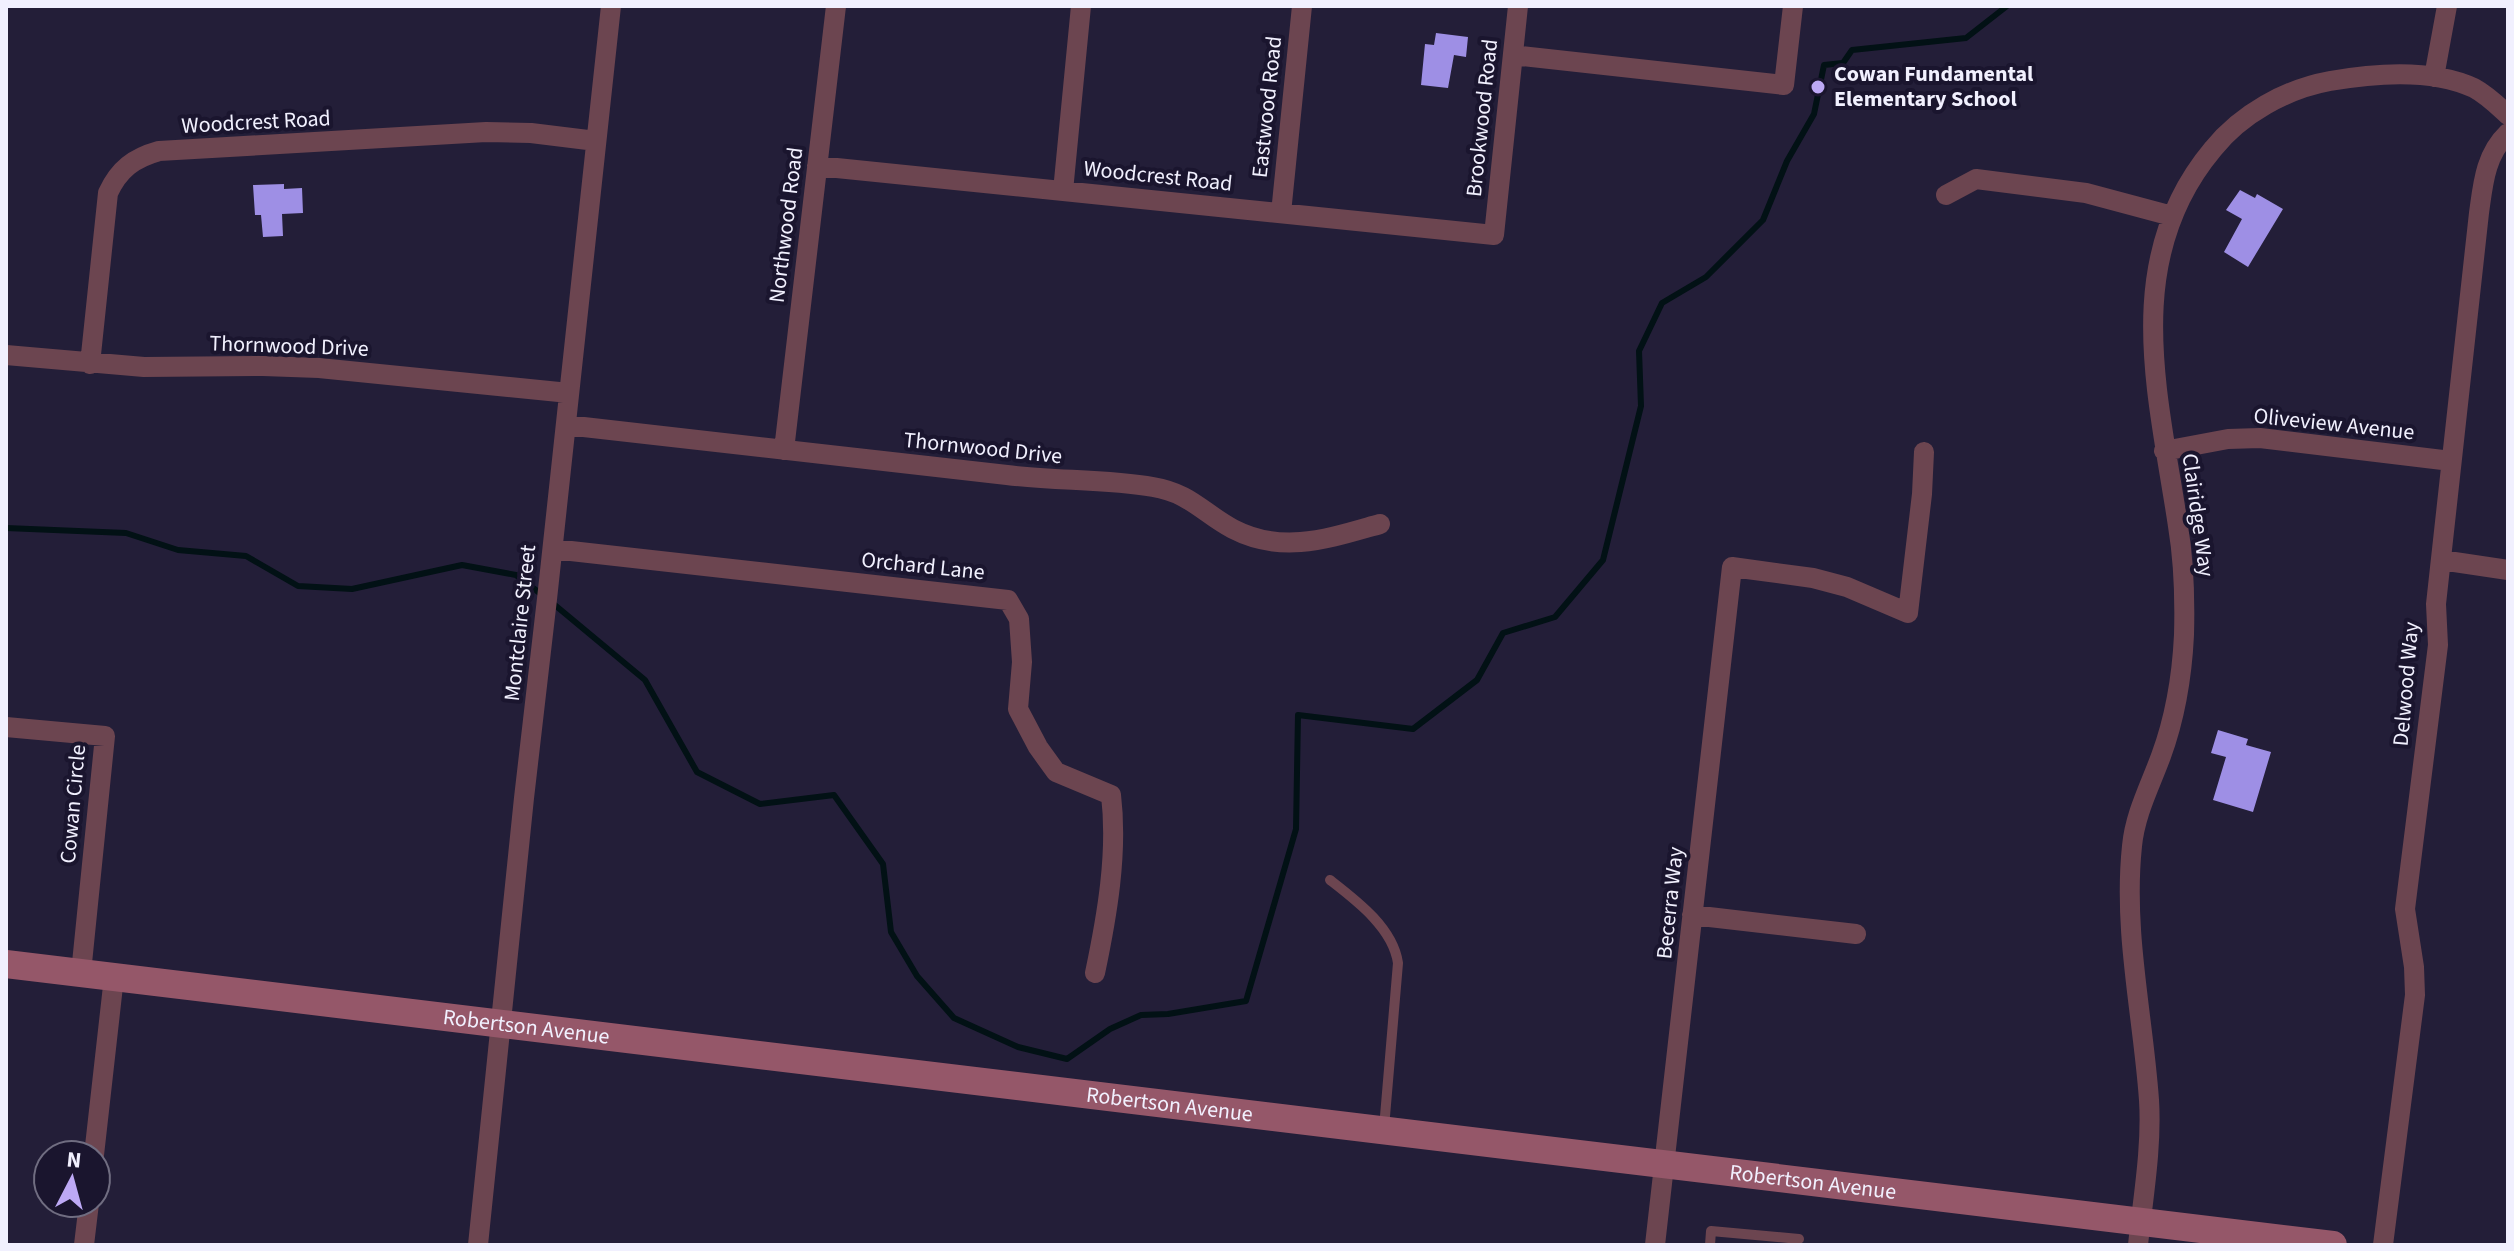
<svg xmlns="http://www.w3.org/2000/svg" width="2514" height="1251" font-family="'Source Sans 3',sans-serif">
	<rect width="100%" height="100%" fill="#231e38"/>
	<g fill="none" stroke-linecap="round" stroke-linejoin="round">
		<path stroke="#021115" stroke-width="6" d="M6 528 126 533 178 550 246 556 298 586 352 589 462 565 516 575 541 594
			M550 601 645 680 697 772 760 804 834 795 883 864 891 932 917 976 954 1018 1018 1047 1067 1059 1110 1029 1141 1015 1168 1014 1246 1001 1296 829 1298 715 1413 729 1477 680 1503 633 1555 617 1603 560 1641 406 1639 351 1662 303 1706 277 1763 220 1787 161 1814 114 1824 65 1843 63 1852 50 1966 38 2007 6"/>
	</g>
	<path fill="#9e8fe5" d="M1436 33 1468 37 1466 57 1454 55 1448 88 1421 85 1425 44 1434 45Z
		M284 184V189L302 188 303 213 282 214 283 236 263 237 261 215H255L253 185Z
		M2240 190 2255 198 2257 194 2283 209 2248 267 2224 252 2242 219 2226 210Z
		M2218 730 2248 739 2246 745 2271 752 2253 812 2213 800 2226 757 2211 753Z"/>
	<g fill="none" stroke-linecap="round" stroke-linejoin="round">
		<path stroke="#6c4550" stroke-width="10" d="M1330 880C1357 901 1393 928 1398 963L1384 1128
			M1710 1245 1711 1231 1799 1239"/>
		<path stroke="#6c4550" stroke-width="20" d="M1513 55 1784 85 1793 6
			M2434 77 2447 6
			M817 166 1494 235 1518 6
			M1063 191 1081 6
			M1946 195 1976 179 2086 193 2172 216
			M1281 213 1302 6
			M6 355 144 367 263 366 319 368 569 393
			M90 364 108 193C119 169 134 158 159 151L486 132 531 133 596 141
			M566 425C713 442 860 459 1007 475 1054 481 1107 479 1153 487 1190 493 1203 513 1233 529 1283 555 1330 538 1380 524
			M784 450 836 6
			M2164 451 2228 439 2260 438 2451 461
			M553 549 1008 600 1019 619 1022 662 1018 709 1038 747 1056 772 1111 795C1118 853 1107 916 1095 973
			M2441 560 2508 570
			M6 727 105 736 81 973
			M1692 915 1856 934
			M94 1155 114 977
			M84 1245 89 1203
			M478 1245 524 798 547 599 611 6
			M1655 1245 1732 567 1813 578 1847 587 1908 613 1922 494 1924 452
			M2138 1245C2143 1198 2152 1147 2149 1100 2143 1015 2123 932 2132 846 2135 814 2150 786 2161 756 2175 718 2182 676 2184 635 2185 599 2184 562 2178 526 2159 397 2119 261 2213 149 2241 114 2286 89 2330 81 2375 73 2431 68 2474 88 2487 95 2497 105 2508 115
			M2383 1245 2415 995 2414 967 2405 909 2438 645 2436 604 2479 213C2483 184 2485 155 2508 133"/>
		<path stroke="#955769" stroke-width="28" id="s1" d="M6 964 2333 1245"/>
	</g>
	<circle fill="#bda9f5" stroke="#1a152e" stroke-width="3" cx="1818" cy="87" r="8"/>
	<g text-anchor="middle" dominant-baseline="central" stroke-width="8" stroke-linejoin="round" paint-order="stroke">
		<g font-size="22" font-weight="bold" fill="#f1f0fe" stroke="#1a152e" text-anchor="start">
			<text x="1834" y="74">Cowan Fundamental<tspan x="1834" dy="25">Elementary School</tspan></text>
		</g>
		<g font-size="22" fill="#f1f0fe" stroke="#1a152e">
			<text transform="translate(1267 107) rotate(-84)">Eastwood Road</text>
			<text transform="translate(1482 118) rotate(-84)">Brookwood Road</text>
			<text transform="translate(256 122) rotate(-3)">Woodcrest Road</text>
			<text transform="translate(1158 176) rotate(6)">Woodcrest Road</text>
			<text transform="translate(786 225) rotate(-83)">Northwood Road</text>
			<text transform="translate(289 346) rotate(2)">Thornwood Drive</text>
			<text transform="translate(2334 424) rotate(6)">Oliveview Avenue</text>
			<text transform="translate(983 448) rotate(6)">Thornwood Drive</text>
			<text transform="translate(2198 515) rotate(82)">Clairidge Way</text>
			<text transform="translate(923 566) rotate(6)">Orchard Lane</text>
			<text transform="translate(520 623) rotate(-84)">Montclaire Street</text>
			<text transform="translate(2406 684) rotate(-85)">Delwood Way</text>
			<text transform="translate(73 804) rotate(-85)">Cowan Circle</text>
			<text transform="translate(1670 903) rotate(-84)">Becerra Way</text>
			<text stroke="none"><textPath href="#s1" startOffset="524">Robertson Avenue</textPath></text>
			<text stroke="none"><textPath href="#s1" startOffset="1172">Robertson Avenue</textPath></text>
			<text stroke="none"><textPath href="#s1" startOffset="1820">Robertson Avenue</textPath></text>
		</g>
	</g>
	<rect width="2514" height="1251" fill="none" stroke="#f1f0fe" stroke-width="16"/>
	<g transform="translate(72 1179) rotate(6)"><circle r="38" fill="#1a152e" stroke="#706d81" stroke-width="2"/>
	<path d="M0-6L14 30L0 20L-14 30Z" fill="#bda9f5"/>
	<text y="-12" font-size="22" font-weight="bold" text-anchor="middle" fill="#f1f0fe">N</text>
	</g>
</svg>
